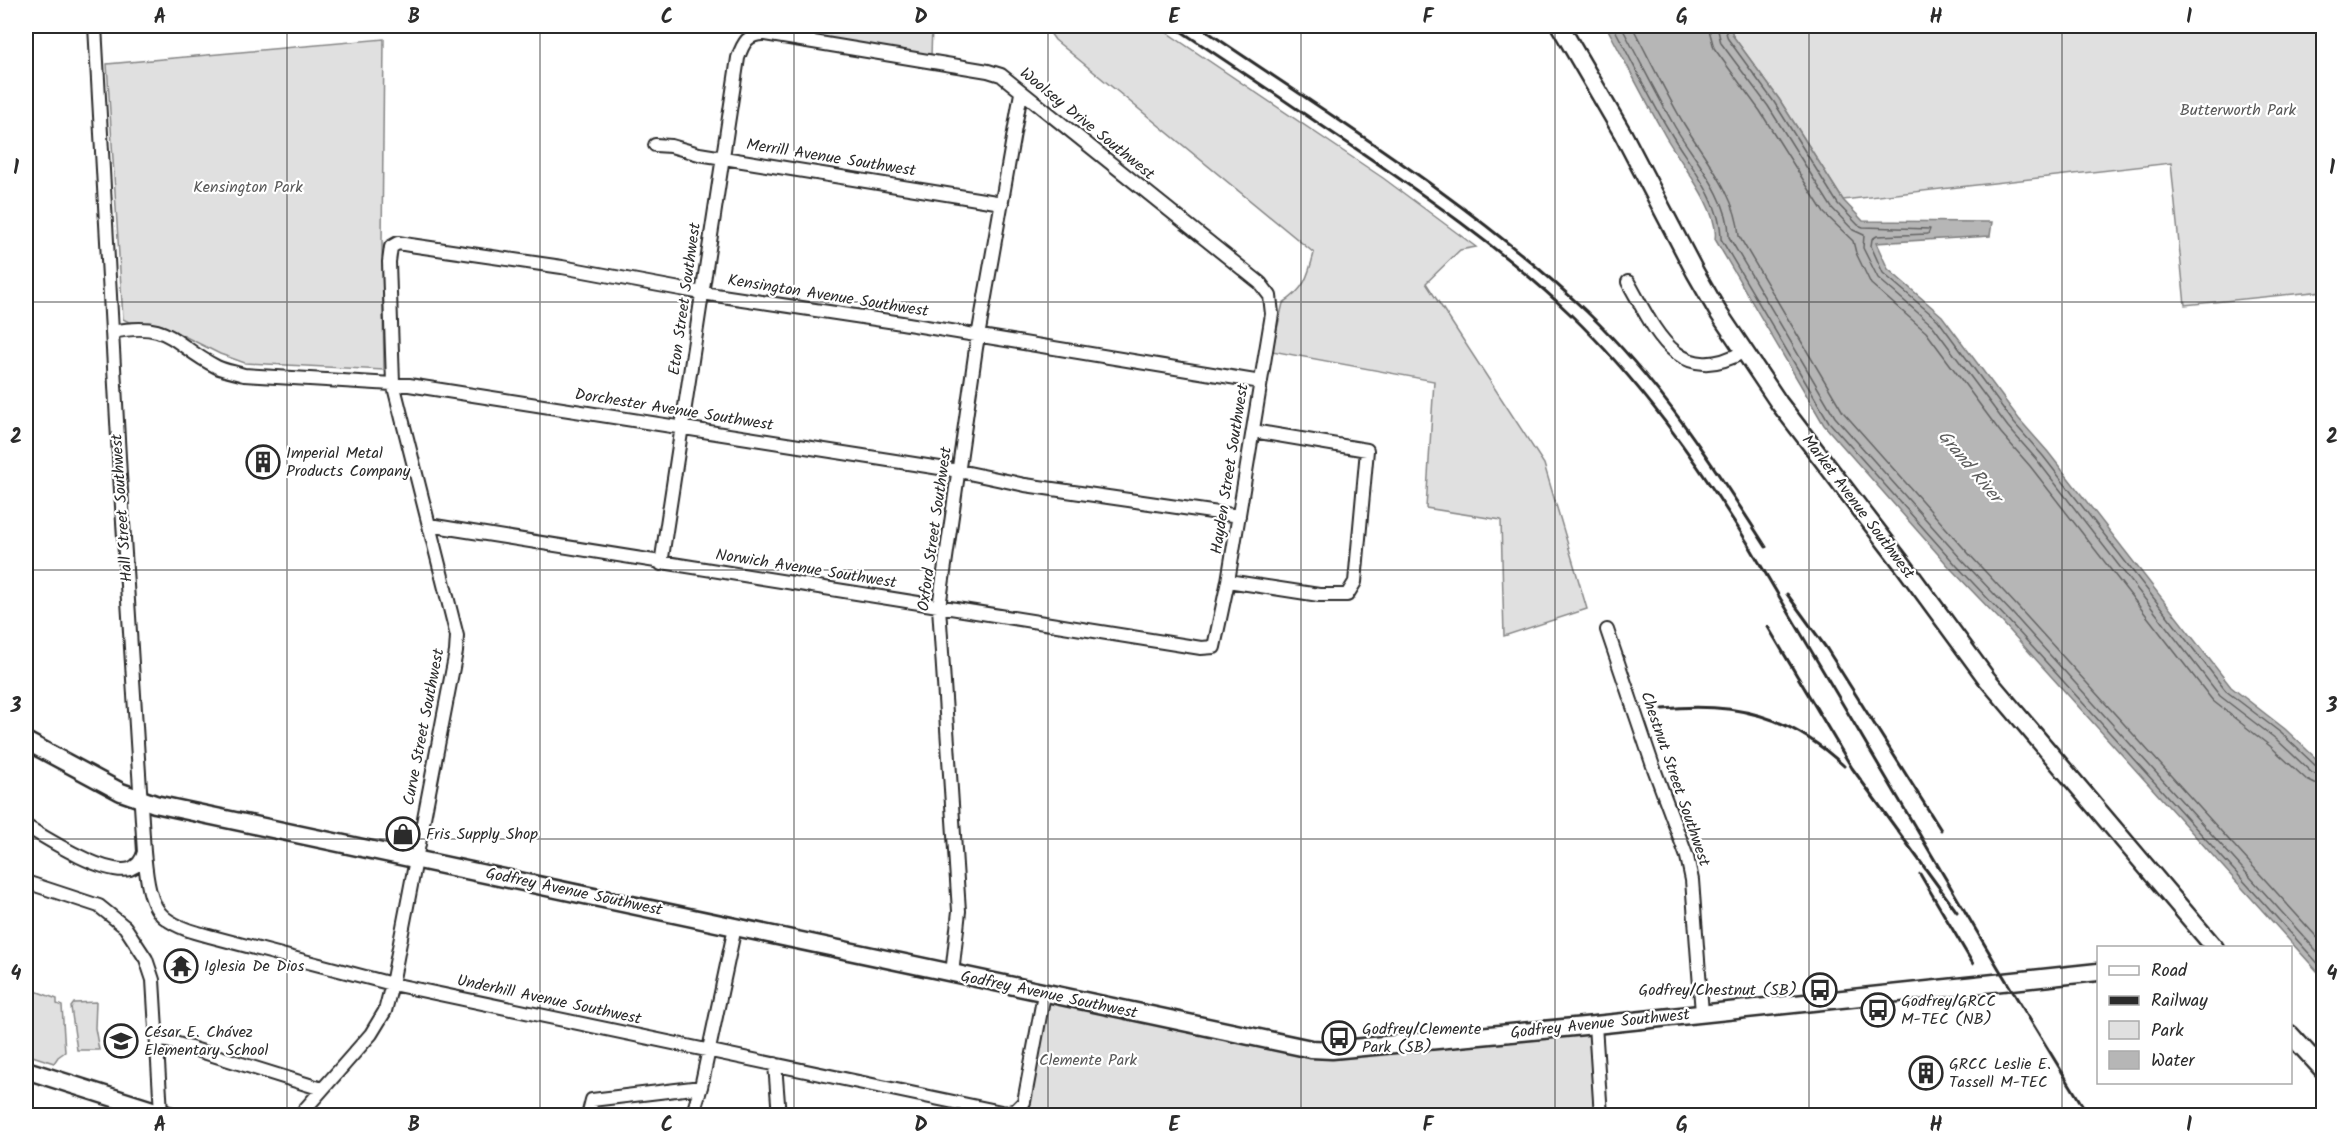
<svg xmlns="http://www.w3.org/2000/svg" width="2349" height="1141" font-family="Kalam,sans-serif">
	<rect width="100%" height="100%" fill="#fff"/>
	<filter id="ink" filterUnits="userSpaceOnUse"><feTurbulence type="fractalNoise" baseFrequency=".0167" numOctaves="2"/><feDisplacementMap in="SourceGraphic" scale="12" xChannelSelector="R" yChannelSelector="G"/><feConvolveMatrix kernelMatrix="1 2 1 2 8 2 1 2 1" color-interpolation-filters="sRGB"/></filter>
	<g filter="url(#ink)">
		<path fill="#e0e0e0" stroke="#868686" stroke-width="1.5" d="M743 26H932L931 56Z
			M1045 26H1157L1383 178 1476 247 1460 250 1426 283 1544 464 1587 609 1504 636 1501 520 1426 508 1434 381 1272 351 1283 303C1304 290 1308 277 1314 253L1055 40Z
			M1730 26H2323V291L2185 305 2171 163 1843 200 1779 99 1733 36Z
			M384 39 382 243 384 370 245 363 220 354 162 325 129 322 123 319 107 64Z
			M30 989 57 999V1004L62 1006 65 1052 58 1057 54 1063 26 1054V991Z
			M1044 994 1311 1049 1595 1025 1601 1115 1022 1116Z
			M96 1002 95 1028 99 1050H77L71 1007 74 1003Z"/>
		<path fill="#b6b6b6" stroke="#7e7e7e" stroke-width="1.5" d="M1606 26H1730L1733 36 1779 99 1843 200 1863 221 1992 222 1990 236 1876 243 1888 269 1942 316 2019 419 2048 452 2231 687 2285 729 2323 765V976L2317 971 2003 623 1952 570 1824 425 1715 239C1720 209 1677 159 1663 132 1643 97 1625 61 1606 26Z"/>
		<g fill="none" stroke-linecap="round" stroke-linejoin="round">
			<path stroke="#636363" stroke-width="1.5" d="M1613 26C1632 61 1649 98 1670 132 1688 163 1722 202 1721 239L1829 422 1957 566 2007 619 2324 970
				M1621 26C1639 59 1656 94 1675 127 1694 159 1730 199 1729 237L1835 417 1962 560 2013 614 2324 959
				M1632 26C1649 58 1665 92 1684 124 1704 157 1737 196 1739 236L1843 412 1969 554 2019 608 2324 945
				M1708 26 1714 48 1760 111 1824 213 1853 241 1856 253 1871 284 1926 332 2001 433 2030 466 2213 701 2270 746 2307 780 2315 784 2324 785
				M1717 26 1721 43 1768 106 1832 208 1853 230 1864 235 1863 248 1878 278 1933 326 2008 427 2037 460 2220 696 2276 739 2312 773 2324 776
				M1724 26 1728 39 1774 102 1838 204 1858 225 1863 227 1930 229 1928 234 1877 236 1872 239 1871 246 1883 273 1938 320 2014 423 2043 456 2226 691 2281 733 2317 767 2324 768"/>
			<g stroke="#2b2b2b" stroke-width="16">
				<path id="street" d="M655 145 671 146 699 154 1002 203
					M1628 282C1655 330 1678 388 1743 352
					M112 332C172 320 171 344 217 367 225 371 235 372 244 375L409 385 959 471 1025 485 1239 516
					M429 525C686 567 943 609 1201 648L1214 647 1228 581 1272 314 1270 296 1260 283 1001 75 988 71 765 34C748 33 743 43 738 58L661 564
					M1228 581 1319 595H1347L1355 582 1367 450 1253 431
					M1607 630 1653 766 1687 857 1692 880 1702 1013
					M26 826C47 839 105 876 130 869 138 866 142 860 144 852L120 475 95 26
					M144 852C146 872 148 905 165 918 178 928 194 932 209 936L392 984 1006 1113 1016 1110 1024 1102 1044 994
					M26 882 99 906 125 927 146 959 153 980 161 1112
					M952 974 959 911 939 607 976 348 1021 93
					M1595 1025 1601 1116
					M157 1039 168 1041 322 1089
					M775 1064 779 1116
					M299 1116 371 1034 385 1011 392 984 456 652 457 636 393 383 389 262 391 247 398 243 410 245 562 267 702 293 902 323 1261 382
					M588 1116 592 1100 701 1087
					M692 1116 701 1087 735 927"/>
			</g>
			<g stroke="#2b2b2b" stroke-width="21">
				<path id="secondary" d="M1560 26 1623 134 1695 272 1718 312 1779 403 1904 566 1987 679 2215 948
					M26 741 121 792 155 804 1311 1049 1332 1050 1595 1025 2098 972
					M2290 1034 2324 1071
					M26 1070 171 1116"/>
			</g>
			<use href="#street" stroke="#fff" stroke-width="12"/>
			<use href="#secondary" stroke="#fff" stroke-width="16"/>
			<path stroke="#2b2b2b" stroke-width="3" d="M1173 26C1231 64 1288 103 1346 142 1424 195 1501 248 1569 313 1639 380 1696 460 1747 542L1999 969 2089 1116
				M1199 26C1331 116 1470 201 1587 312 1658 380 1713 464 1766 547
				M1787 594 1827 649 1941 830
				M1768 627 1852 768 1957 912
				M1663 709C1735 702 1790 715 1844 766
				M1920 874 1973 964"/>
		</g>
	</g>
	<path fill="none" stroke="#2b2b2b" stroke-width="1.5" stroke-opacity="0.55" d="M287 26V1116M540 26V1116M794 26V1116M1048 26V1116M1301 26V1116M1555 26V1116M1809 26V1116M2062 26V1116M26 302H2324M26 570H2324M26 839H2324"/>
	<defs>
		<g id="building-ring" transform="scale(1.725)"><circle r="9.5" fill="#fff" stroke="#2b2b2b" stroke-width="1.5"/><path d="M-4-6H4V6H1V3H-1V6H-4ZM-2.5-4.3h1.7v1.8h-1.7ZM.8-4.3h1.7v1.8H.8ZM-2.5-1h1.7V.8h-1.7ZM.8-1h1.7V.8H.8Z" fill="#2b2b2b"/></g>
		<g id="shop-ring" transform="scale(1.725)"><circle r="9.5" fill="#fff" stroke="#2b2b2b" stroke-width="1.5"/><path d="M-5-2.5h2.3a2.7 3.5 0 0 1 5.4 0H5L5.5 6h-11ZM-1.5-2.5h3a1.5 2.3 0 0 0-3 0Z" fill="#2b2b2b"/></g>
		<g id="temple-ring" transform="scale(1.725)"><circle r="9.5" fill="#fff" stroke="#2b2b2b" stroke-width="1.5"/><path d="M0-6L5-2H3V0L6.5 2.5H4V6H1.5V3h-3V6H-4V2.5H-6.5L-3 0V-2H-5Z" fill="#2b2b2b"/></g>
		<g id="bus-ring" transform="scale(1.725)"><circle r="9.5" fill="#fff" stroke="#2b2b2b" stroke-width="1.5"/><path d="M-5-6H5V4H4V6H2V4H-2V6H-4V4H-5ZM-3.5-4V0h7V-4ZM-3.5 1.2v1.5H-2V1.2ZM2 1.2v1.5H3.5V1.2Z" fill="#2b2b2b"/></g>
		<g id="school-ring" transform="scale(1.725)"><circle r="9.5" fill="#fff" stroke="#2b2b2b" stroke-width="1.5"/><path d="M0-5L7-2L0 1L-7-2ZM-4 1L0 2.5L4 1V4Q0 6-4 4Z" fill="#2b2b2b"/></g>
	</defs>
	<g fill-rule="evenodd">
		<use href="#building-ring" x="263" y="462"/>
		<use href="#shop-ring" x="403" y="834"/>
		<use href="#temple-ring" x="181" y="966"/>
		<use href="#bus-ring" x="1820" y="990"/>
		<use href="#bus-ring" x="1878" y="1010"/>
		<use href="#bus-ring" x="1339" y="1038"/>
		<use href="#school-ring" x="121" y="1041"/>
		<use href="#building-ring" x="1926" y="1073"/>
	</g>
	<g text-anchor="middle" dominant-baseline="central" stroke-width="4.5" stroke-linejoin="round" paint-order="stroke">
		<g font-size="16" fill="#585858" stroke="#fff">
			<text x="2238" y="110">Butterworth Park</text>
			<text x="248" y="187">Kensington Park</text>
			<text x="1088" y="1060">Clemente Park</text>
		</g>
		<g font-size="16" fill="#2b2b2b" stroke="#fff">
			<text transform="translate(1087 124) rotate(39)">Woolsey Drive Southwest</text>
			<text transform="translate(831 158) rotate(9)">Merrill Avenue Southwest</text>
			<text transform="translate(828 296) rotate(9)">Kensington Avenue Southwest</text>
			<text transform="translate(685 299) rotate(-82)">Eton Street Southwest</text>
			<text transform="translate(674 410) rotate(9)">Dorchester Avenue Southwest</text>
			<text transform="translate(1230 469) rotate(-81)">Hayden Street Southwest</text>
			<text transform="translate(1858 507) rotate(53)">Market Avenue Southwest</text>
			<text transform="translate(122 508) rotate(-94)">Hall Street Southwest</text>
			<text transform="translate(935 529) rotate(-82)">Oxford Street Southwest</text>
			<text transform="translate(806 569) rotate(9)">Norwich Avenue Southwest</text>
			<text transform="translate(424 727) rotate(-79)">Curve Street Southwest</text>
			<text transform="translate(1675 779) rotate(71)">Chestnut Street Southwest</text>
			<text transform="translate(574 892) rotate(12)">Godfrey Avenue Southwest</text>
			<text transform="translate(1049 995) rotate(12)">Godfrey Avenue Southwest</text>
			<text transform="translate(549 1000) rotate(12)">Underhill Avenue Southwest</text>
			<text transform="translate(1600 1024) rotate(-6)">Godfrey Avenue Southwest</text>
		</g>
		<g font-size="16" fill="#2b2b2b" stroke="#fff" text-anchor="start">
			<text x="286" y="453">Imperial Metal<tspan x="286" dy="18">Products Company</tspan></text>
			<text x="426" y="834">Fris Supply Shop</text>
			<text x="204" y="966">Iglesia De Dios</text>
			<text x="1797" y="990" text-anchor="end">Godfrey/Chestnut (SB)</text>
			<text x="1901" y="1001">Godfrey/GRCC<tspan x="1901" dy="18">M-TEC (NB)</tspan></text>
			<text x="1362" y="1029">Godfrey/Clemente<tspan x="1362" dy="18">Park (SB)</tspan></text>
			<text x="144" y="1032">César E. Chávez<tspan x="144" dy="18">Elementary School</tspan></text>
			<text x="1949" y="1064">GRCC Leslie E.<tspan x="1949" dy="18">Tassell M-TEC</tspan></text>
		</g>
		<g font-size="18" font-style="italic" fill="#5c5c5c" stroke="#fff">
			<text transform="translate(1969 467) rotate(50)">Grand River</text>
		</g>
	</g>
	<rect width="2349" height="1141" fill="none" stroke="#fff" stroke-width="66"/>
	<rect x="2097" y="946" width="195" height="138" fill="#ffffff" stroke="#aaaaaa" stroke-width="1.5"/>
	<rect x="2109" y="966" width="30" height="9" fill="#ffffff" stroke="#aaaaaa" stroke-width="1.5"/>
	<text x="2151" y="976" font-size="18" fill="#2b2b2b">Road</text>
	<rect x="2109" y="996" width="30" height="9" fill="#2b2b2b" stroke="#aaaaaa" stroke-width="1.5"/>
	<text x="2151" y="1006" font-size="18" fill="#2b2b2b">Railway</text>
	<rect x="2109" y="1021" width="30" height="18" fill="#e0e0e0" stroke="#aaaaaa" stroke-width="1.5"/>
	<text x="2151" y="1036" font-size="18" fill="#2b2b2b">Park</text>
	<rect x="2109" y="1051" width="30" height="18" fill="#b6b6b6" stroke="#aaaaaa" stroke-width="1.5"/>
	<text x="2151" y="1066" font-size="18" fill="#2b2b2b">Water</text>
	<rect x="33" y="33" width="2283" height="1075" fill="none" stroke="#2b2b2b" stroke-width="2"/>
	<g font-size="20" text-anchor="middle" font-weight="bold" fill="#2b2b2b">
		<text x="160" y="23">A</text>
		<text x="414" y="23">B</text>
		<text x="667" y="23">C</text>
		<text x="921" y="23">D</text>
		<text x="1174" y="23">E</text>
		<text x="1428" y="23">F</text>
		<text x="1682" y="23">G</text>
		<text x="1936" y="23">H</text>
		<text x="2189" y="23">I</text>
		<text x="16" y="174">1</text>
		<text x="2332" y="174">1</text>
		<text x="16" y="443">2</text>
		<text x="2332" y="443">2</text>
		<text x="16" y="712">3</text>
		<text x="2332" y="712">3</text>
		<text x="16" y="980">4</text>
		<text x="2332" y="980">4</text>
		<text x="160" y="1131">A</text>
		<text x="414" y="1131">B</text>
		<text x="667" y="1131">C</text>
		<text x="921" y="1131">D</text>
		<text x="1174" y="1131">E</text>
		<text x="1428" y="1131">F</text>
		<text x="1682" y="1131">G</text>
		<text x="1936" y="1131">H</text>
		<text x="2189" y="1131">I</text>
	</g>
</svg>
